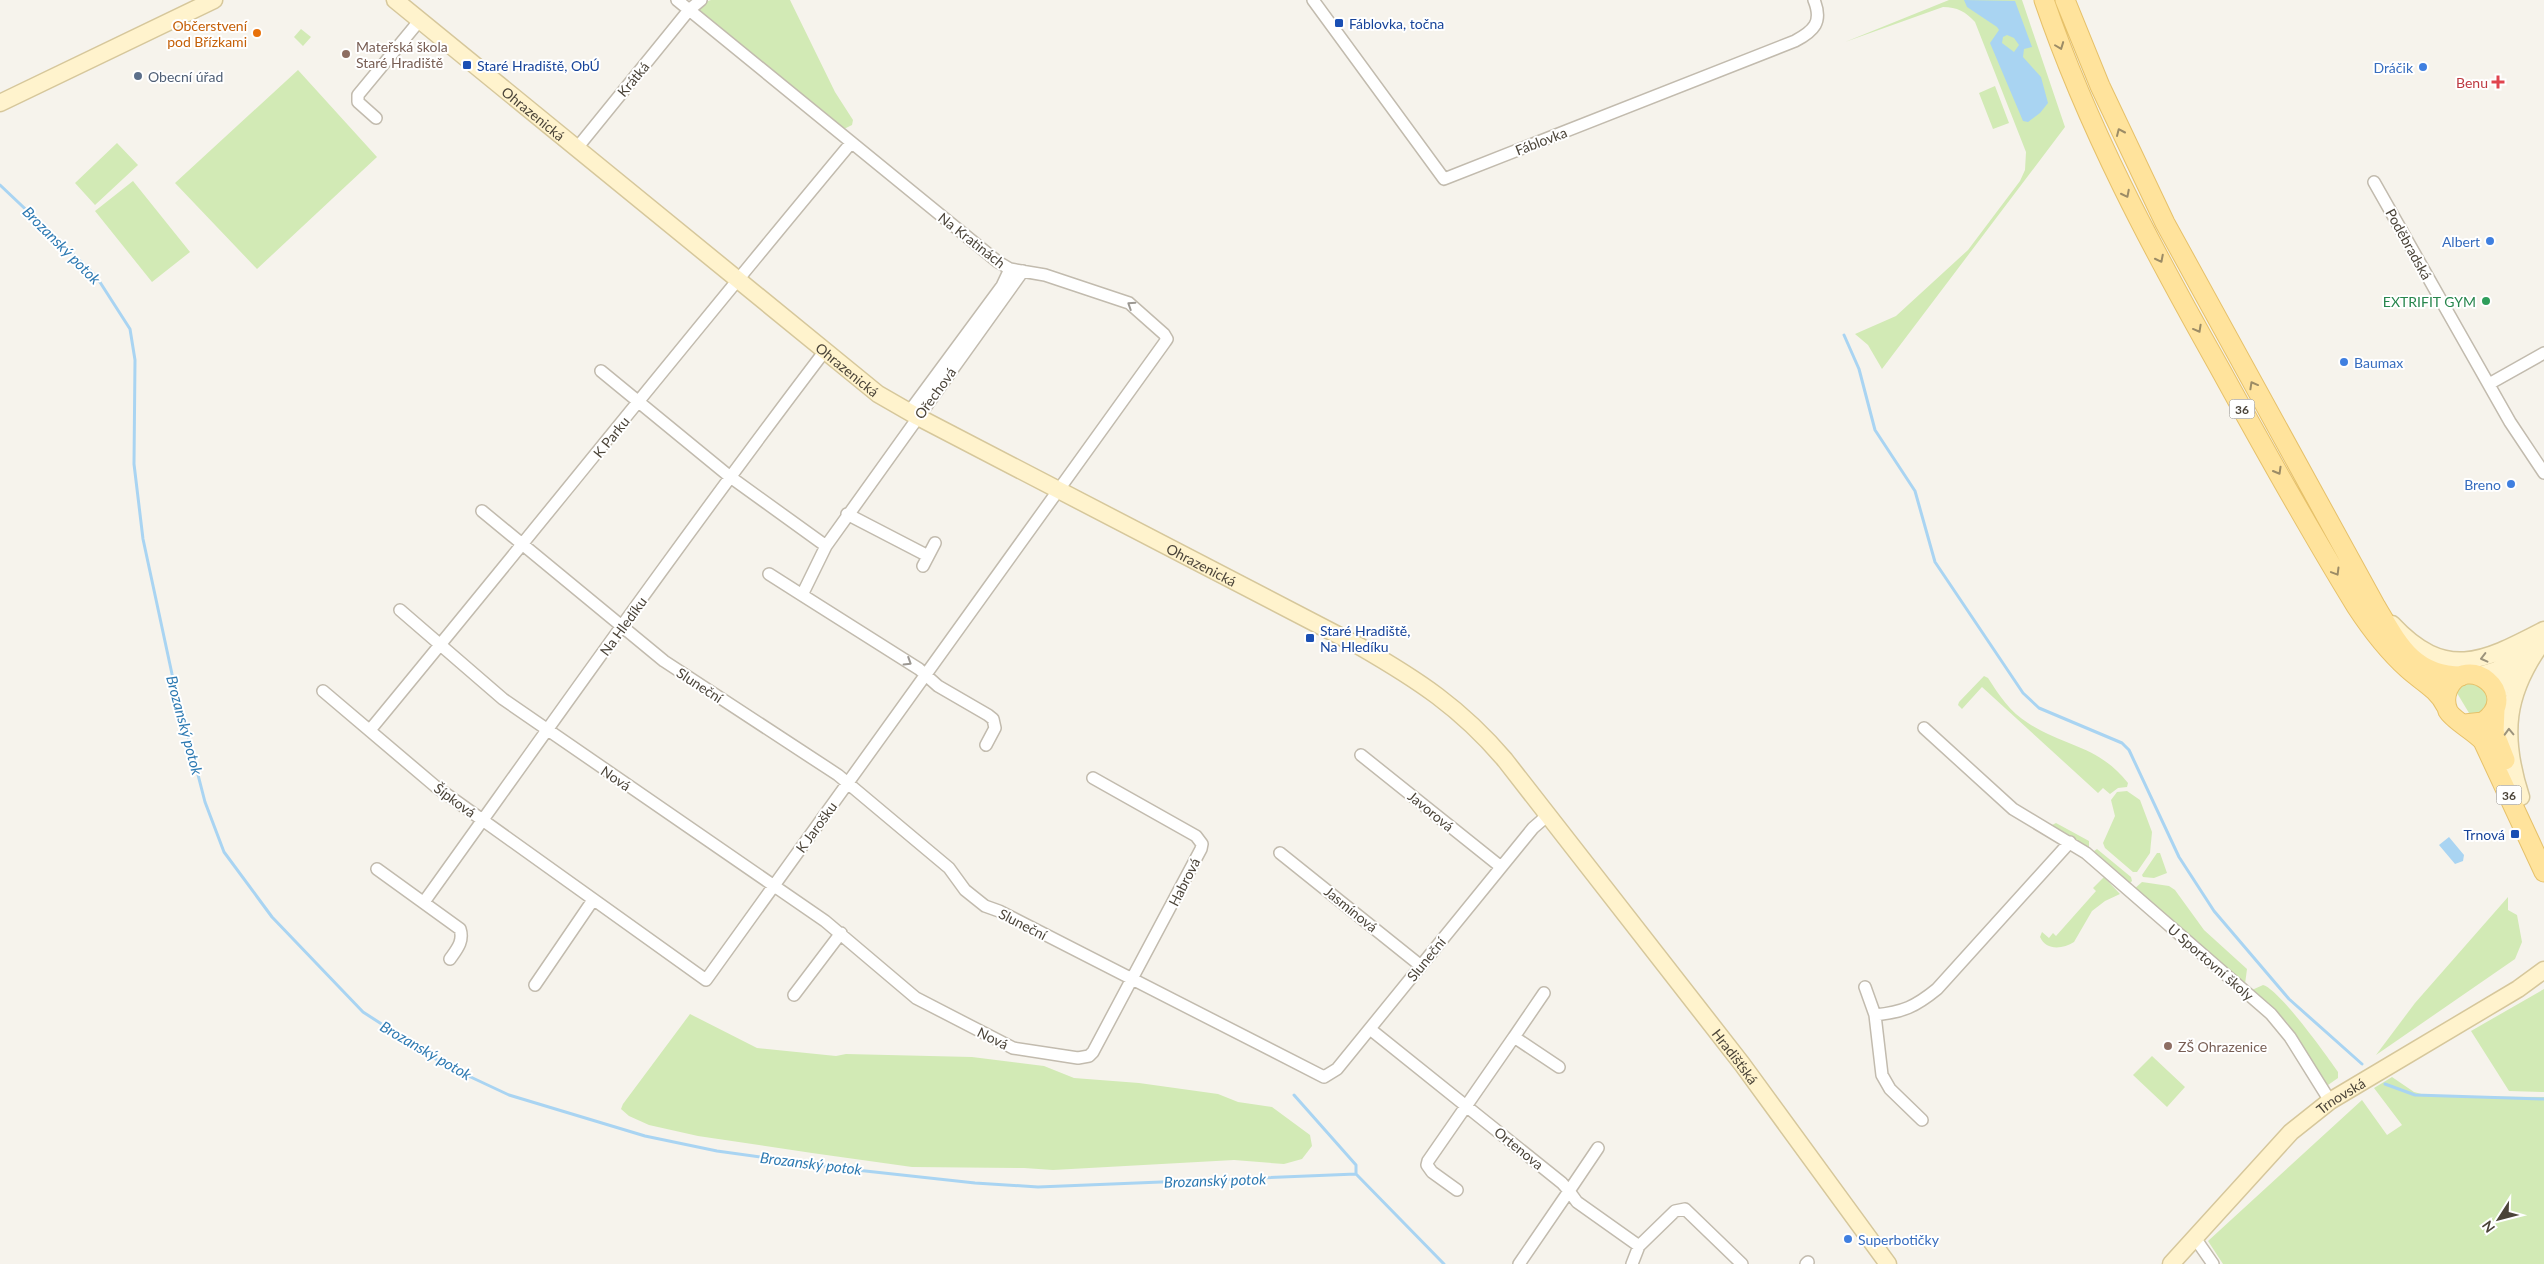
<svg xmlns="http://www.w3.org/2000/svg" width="2544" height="1264" font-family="Lato,sans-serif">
	<rect width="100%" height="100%" fill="#f6f3ec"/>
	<path fill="#d2eab5" d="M711 0H790L835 92 853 120 852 125 844 129 697 10 696 5Z
		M1949 0H2022L2065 127 1882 369 1868 345 1855 334 1896 316 1968 250 2020 181 2025 170 2026 152 1975 22C1966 12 1957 7 1943 7L1845 42Z
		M301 29 311 37 303 46 294 37Z
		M298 70 377 157 257 269 175 183Z
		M1995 86 2009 123 1993 129 1979 93Z
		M117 143 138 165 95 205 75 183Z
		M133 181 190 252 152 282 95 211Z
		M1984 676 1988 678C1999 695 2010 712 2028 723 2065 747 2098 745 2128 783L2127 787 2118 788 2110 794 2103 788 2098 793 1982 687 1962 709 1958 705 1959 702Z
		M2471 681 2487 691V708L2472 718 2457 693 2458 687Z
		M2127 791 2140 800 2152 832 2150 853 2137 872H2133L2105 848 2103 843 2115 816 2111 800 2117 792Z
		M2056 823 2089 841V848L2052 825Z
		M2097 849 2131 877 2132 881 2128 885 2119 873 2094 851Z
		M2157 853H2160L2167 873 2154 878 2143 877 2142 875Z
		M2104 877 2120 894 2105 901 2092 911 2074 942C2063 949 2046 951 2040 937L2042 932 2049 938 2053 933 2056 936 2096 891 2093 888Z
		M2142 882 2169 886 2175 890 2204 930 2247 969 2245 984 2146 897 2133 890Z
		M2508 897V910L2517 915 2522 942 2515 959 2376 1055 2415 1003Z
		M2263 985C2279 989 2327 1056 2338 1072V1078L2328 1085 2326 1083 2286 1021 2252 990Z
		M2544 989V1092L2509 1091 2471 1031Z
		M690 1014 757 1048 836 1056 846 1054 972 1057 1044 1066 1074 1078 1139 1083 1218 1094 1238 1102 1272 1107 1310 1135 1312 1146 1302 1159 1284 1164 1234 1160 1053 1170 1024 1168 912 1167 812 1153 698 1136 649 1125 629 1116 621 1109 623 1104Z
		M2152 1056 2185 1087 2167 1107 2133 1075Z
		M2392 1077 2414 1092 2429 1096 2544 1097V1264H2223L2208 1241 2362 1100 2387 1135 2402 1125 2374 1088Z"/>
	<path fill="#a9d4f2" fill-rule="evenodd" d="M1964 0 2015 1 2032 47 2024 49 2023 57 2041 77 2048 103 2040 113 2028 122 2023 121 1990 43 1999 30 1997 27 1967 7ZM2007 35 2014 38 2019 45 2014 52 2002 43 2003 37Z
		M2449 837 2464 855 2463 861 2455 864 2439 845Z"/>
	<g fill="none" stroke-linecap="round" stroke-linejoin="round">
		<path stroke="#a9d4f2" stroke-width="3" d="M0 185 96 276 130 329 135 360 134 464 143 539 172 674 205 802 224 852 272 917 363 1012 445 1065 509 1095 645 1136 717 1151 838 1168 975 1183 1038 1187 1356 1174 1444 1264
			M1844 335 1859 369 1875 430 1915 491 1935 562 2023 693 2039 708 2122 743 2129 750 2179 857 2214 911 2289 999 2362 1064
			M2385 1084 2415 1095 2544 1099
			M1294 1095 1356 1165V1174"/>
		<g stroke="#c2bbae" stroke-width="14">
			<path id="street" d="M1313 0 1444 179 1795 41C1814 31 1823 22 1814 0
				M376 118 358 102V95L420 20
				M577 148 689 10 701 0
				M2374 182 2510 422 2544 473
				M601 371 729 476 826 546 802 595 919 669 938 686 988 715 993 719 995 728 986 745
				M2489 384 2544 353
				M909 412 1002 286 1010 269
				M482 511 664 661 838 775 949 868 965 890 985 906 999 911 1324 1077 1337 1069 1533 828 1548 815
				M847 514 928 556
				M826 546 1023 271
				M923 566 935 543
				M769 574 802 595
				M400 610 503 699 825 921 916 998 1013 1048 1078 1058 1089 1056 1093 1052 1201 849 1202 844 1196 836 1093 778
				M323 691 435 786 706 980 1165 342 1167 339 1164 334 1129 303 1045 275 1010 269 998 262 677 0
				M1924 728 2013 809 2086 853 2271 1014 2290 1037 2330 1101
				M370 730C531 535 689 337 851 143
				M1361 755 1501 867
				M1280 853 1421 966
				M377 869 460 929C464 941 457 949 450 959
				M424 902C556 718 687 532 824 352
				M535 985 593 900
				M1865 987 1875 1015C1903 1012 1915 1007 1937 989L2070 842
				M1544 993 1514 1037 1559 1067
				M794 995 841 933
				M1875 1015 1882 1075 1890 1089 1922 1120
				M1370 1029 1562 1183 1569 1191 1519 1264
				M1598 1148 1569 1191 1577 1202 1639 1246 1675 1211 1685 1209 1742 1264
				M1457 1190 1432 1172 1427 1165 1428 1161 1514 1037
				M2195 1238 2213 1264
				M1632 1264 1639 1246
				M1806 1264 1808 1262"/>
		</g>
		<g stroke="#d6c79b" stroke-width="19">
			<g id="secondary">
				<path id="s1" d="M395 0 878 394 918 417 1359 646C1418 680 1461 708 1505 760L1742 1064 1888 1264"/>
				<path d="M0 103 214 0"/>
				<path d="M2392 624C2446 682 2484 661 2544 630"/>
				<path d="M2480 675 2497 670 2526 647"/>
				<path d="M2497 698 2503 683 2523 659"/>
				<path d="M2521 797C2501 735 2505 693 2544 640"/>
				<path id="s2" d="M2171 1264 2291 1132 2330 1101 2518 989 2544 970"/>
			</g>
		</g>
		<g stroke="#e6c16a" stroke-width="21">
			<path id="primary" d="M2044 0C2088 129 2152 248 2219 367 2263 447 2308 528 2356 606 2371 629 2388 651 2408 669 2421 681 2438 689 2446 706
				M2065 0 2100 86 2165 223 2375 605C2397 642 2412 676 2461 676
				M2495 709 2494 732 2505 760
				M2465 724 2483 722C2523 694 2466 651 2448 689 2445 696 2445 704 2448 711 2453 720 2474 731 2483 741L2544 872"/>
		</g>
		<use href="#street" stroke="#fff" stroke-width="11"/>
		<use href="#secondary" stroke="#fff3cd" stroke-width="16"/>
		<use href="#primary" stroke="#ffe39c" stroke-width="19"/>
	</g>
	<defs><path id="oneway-chevron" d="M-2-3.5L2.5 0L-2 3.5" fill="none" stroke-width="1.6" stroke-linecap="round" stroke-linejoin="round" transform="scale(1.25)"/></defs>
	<g stroke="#9c8c66">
		<use href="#oneway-chevron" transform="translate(2060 46) rotate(69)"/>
		<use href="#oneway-chevron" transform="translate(2120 132) rotate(-114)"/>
		<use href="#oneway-chevron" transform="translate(2126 194) rotate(63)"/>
		<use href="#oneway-chevron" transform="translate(2160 259) rotate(63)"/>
		<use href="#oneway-chevron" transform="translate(2198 329) rotate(61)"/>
		<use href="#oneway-chevron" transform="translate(2253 385) rotate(-119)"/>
		<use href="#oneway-chevron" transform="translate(2278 471) rotate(60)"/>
		<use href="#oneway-chevron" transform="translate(2336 572) rotate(59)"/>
	</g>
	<g stroke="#9c9892">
		<use href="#oneway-chevron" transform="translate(1131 305) rotate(-147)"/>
		<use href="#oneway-chevron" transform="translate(908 662) rotate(32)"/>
	</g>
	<g stroke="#9c937c">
		<use href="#oneway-chevron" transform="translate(2484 658) rotate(166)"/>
		<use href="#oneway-chevron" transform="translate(2509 732) rotate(-92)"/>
	</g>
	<g fill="#1a4fb4" stroke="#fff" stroke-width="2">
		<rect x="1334" y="18" width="10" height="10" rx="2.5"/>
		<rect x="462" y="60" width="10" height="10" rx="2.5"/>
		<rect x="1305" y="633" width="10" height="10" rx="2.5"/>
		<rect x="2510" y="829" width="10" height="10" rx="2.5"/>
	</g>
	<circle fill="#e8710a" stroke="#fff" stroke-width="2" cx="257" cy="33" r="5"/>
	<g fill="#8d6e63" stroke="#fff" stroke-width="2">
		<circle cx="346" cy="54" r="5"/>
		<circle cx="2168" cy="1046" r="5"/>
	</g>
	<g fill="#3f7fe0" stroke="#fff" stroke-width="2">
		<circle cx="2423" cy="67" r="5"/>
		<circle cx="2490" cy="241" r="5"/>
		<circle cx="2344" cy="362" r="5"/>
		<circle cx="2511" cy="484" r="5"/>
		<circle cx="1848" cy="1239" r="5"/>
	</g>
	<circle fill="#5c6f8a" stroke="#fff" stroke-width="2" cx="138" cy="76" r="5"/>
	<path fill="#e0444e" stroke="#fff" stroke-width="2" d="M2495.5 74.5h5v5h5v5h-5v5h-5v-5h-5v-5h5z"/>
	<circle fill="#2e9e5b" stroke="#fff" stroke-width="2" cx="2486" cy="301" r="5"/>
	<g text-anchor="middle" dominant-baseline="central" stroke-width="4" stroke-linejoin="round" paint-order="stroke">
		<g fill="#fff" stroke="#817c74" stroke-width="1">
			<rect x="2229.5" y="399.5" width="25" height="19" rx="4"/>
			<rect x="2496.5" y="785.5" width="25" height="19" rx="4"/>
		</g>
		<g font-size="12" font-weight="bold" fill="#4b4439">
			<text x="2242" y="409">36</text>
			<text x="2509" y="795">36</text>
		</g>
		<g font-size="14" fill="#164399" stroke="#fff" text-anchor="start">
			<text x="1349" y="23">Fáblovka, točna</text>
			<text x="477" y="65">Staré Hradiště, ObÚ</text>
			<text x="1320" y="630">Staré Hradiště,<tspan x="1320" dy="16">Na Hledíku</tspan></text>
			<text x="2505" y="834" text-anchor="end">Trnová</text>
		</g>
		<g font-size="14" fill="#c56008" stroke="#fff" text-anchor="end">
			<text x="247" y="25">Občerstvení<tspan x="247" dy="16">pod Břízkami</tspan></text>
		</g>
		<g font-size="14" fill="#785e54" stroke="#fff" text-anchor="start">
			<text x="356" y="46">Mateřská škola<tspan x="356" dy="16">Staré Hradiště</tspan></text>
			<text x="2178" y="1046">ZŠ Ohrazenice</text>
		</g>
		<g font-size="14" fill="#366cbe" stroke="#fff" text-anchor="end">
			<text x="2413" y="67">Dráčik</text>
			<text x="2480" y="241">Albert</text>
			<text x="2354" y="362" text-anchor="start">Baumax</text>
			<text x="2501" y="484">Breno</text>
			<text x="1858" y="1239" text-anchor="start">Superbotičky</text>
		</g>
		<g font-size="14" fill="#4e5e75" stroke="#fff" text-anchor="start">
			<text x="148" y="76">Obecní úřad</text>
		</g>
		<g font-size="14" fill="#4b4439" stroke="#fff">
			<text transform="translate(633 79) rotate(-50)">Krátká</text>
			<text stroke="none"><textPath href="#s1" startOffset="179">Ohrazenická</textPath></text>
			<text transform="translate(1541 141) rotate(-21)">Fáblovka</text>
			<text transform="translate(972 240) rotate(38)">Na Kratinách</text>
			<text transform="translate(2409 244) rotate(61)">Poděbradská</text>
			<text stroke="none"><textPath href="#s1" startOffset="584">Ohrazenická</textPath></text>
			<text transform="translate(935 393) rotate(-54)">Ořechová</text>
			<text transform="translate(611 437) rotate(-51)">K Parku</text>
			<text stroke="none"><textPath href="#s1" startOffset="989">Ohrazenická</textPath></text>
			<text transform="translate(623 626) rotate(-54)">Na Hledíku</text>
			<text transform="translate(700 685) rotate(33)">Sluneční</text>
			<text transform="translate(616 778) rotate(34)">Nová</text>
			<text transform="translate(455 800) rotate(36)">Šípková</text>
			<text transform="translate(1431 811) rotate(39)">Javorová</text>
			<text transform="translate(816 827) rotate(-54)">K Jarošku</text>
			<text transform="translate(1184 882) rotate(-63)">Habrová</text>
			<text transform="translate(1351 909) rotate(39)">Jasmínová</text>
			<text transform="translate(1023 924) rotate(27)">Sluneční</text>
			<text transform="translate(1426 959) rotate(-51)">Sluneční</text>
			<text transform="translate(2211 962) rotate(41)">U Sportovní školy</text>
			<text transform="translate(993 1038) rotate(26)">Nová</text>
			<text stroke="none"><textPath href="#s1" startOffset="1728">Hradišťská</textPath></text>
			<text stroke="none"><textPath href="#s2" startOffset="240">Trnovská</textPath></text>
			<text transform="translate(1519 1148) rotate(39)">Ortenova</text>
		</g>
		<g font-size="14" fill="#be3a42" stroke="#fff" text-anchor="end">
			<text x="2488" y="82">Benu</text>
		</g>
		<g font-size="14" fill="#27864d" stroke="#fff" text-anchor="end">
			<text x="2476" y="301">EXTRIFIT GYM</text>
		</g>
		<g font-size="15" font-style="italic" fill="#2e7ab2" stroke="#fff">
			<text transform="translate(62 245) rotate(45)">Brozanský potok</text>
			<text transform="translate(185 725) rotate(75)">Brozanský potok</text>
			<text transform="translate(426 1050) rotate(30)">Brozanský potok</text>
			<text transform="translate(811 1163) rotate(7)">Brozanský potok</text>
			<text transform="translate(1215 1180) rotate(-2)">Brozanský potok</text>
		</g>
	</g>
	<g transform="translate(2499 1219) rotate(234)" stroke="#ffffff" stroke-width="4" paint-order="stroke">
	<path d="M0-4L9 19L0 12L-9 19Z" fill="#4b4439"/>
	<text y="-8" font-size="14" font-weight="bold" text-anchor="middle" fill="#4b4439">N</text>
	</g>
</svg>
